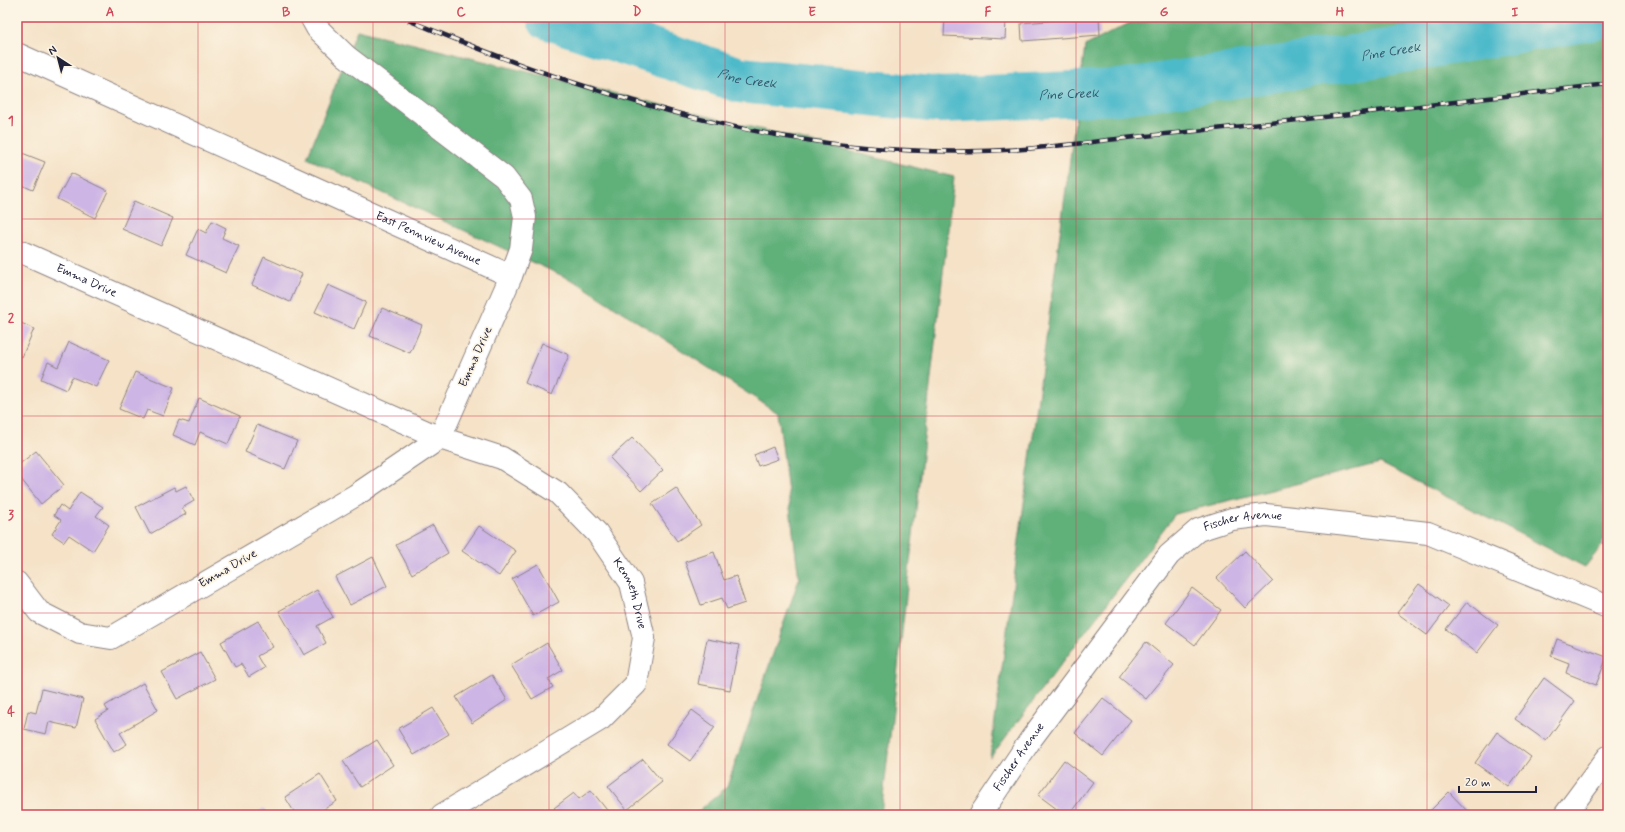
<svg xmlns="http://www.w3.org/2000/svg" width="1625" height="832" font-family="Mynerve,sans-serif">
	<rect width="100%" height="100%" fill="#fcf5e5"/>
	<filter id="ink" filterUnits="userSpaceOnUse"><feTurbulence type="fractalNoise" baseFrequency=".025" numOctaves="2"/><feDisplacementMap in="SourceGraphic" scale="8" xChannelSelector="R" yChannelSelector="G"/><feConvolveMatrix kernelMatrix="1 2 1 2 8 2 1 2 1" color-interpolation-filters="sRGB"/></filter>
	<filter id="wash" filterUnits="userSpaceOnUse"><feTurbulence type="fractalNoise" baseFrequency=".012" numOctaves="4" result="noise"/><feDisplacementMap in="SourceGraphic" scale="16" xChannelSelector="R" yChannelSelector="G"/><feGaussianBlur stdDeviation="0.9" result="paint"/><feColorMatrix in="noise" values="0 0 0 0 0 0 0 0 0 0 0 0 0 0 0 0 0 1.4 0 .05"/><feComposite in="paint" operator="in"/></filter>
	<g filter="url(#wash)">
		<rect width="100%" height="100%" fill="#f5e2c7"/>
		<path fill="#61b07a" stroke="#42695a" d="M1141 17H1608V538L1585 567 1380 463 1175 514 990 758 1085 46Z
			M357 30 954 177 881 815H694L727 787 799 579 778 413 578 283 307 158Z"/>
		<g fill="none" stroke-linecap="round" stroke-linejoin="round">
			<path stroke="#4ebaca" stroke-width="46" id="s1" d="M549 17 740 80 941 100 1119 92 1372 55 1595 17"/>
		</g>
		<g id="blocks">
			<path fill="#cdb5e5" d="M1099 17 1100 35 1022 41 1021 23Z
				M945 18 1006 21 1005 39 944 36Z
				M17 151 45 162 33 190 17 183Z
				M71 173 108 191 95 218 57 199Z
				M134 201 173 218 161 246 122 229Z
				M212 221 226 228 222 238 239 246 226 273 186 255 198 229 206 233Z
				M264 257 302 274 290 302 252 285Z
				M328 285 366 302 354 329 315 312Z
				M382 308 422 325 410 353 370 336Z
				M17 321 34 329 22 357 17 355Z
				M69 342 109 360 96 387 72 377 66 390 41 379 48 362 58 367Z
				M542 343 569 355 552 395 525 383Z
				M135 372 174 388 163 416 147 410 143 419 119 409Z
				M199 398 240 416 228 444 200 432 195 445 173 435 179 420 189 423Z
				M257 425 297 441 285 469 245 452Z
				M632 438 663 470 641 491 610 458Z
				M773 447 778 459 758 466 754 455Z
				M36 451 64 485 41 504 17 474V466Z
				M186 486 194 501 182 508 186 514 150 534 136 507 174 487 176 491Z
				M676 488 701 525 677 541 652 504Z
				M80 492 103 507 96 516 109 525 93 551 69 535 64 542 52 534 61 520 54 515 60 505 68 511Z
				M433 525 448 553 412 574 396 545Z
				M479 526 516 551 499 576 462 551Z
				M1608 536V548L1602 543Z
				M1245 551 1273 581 1245 608 1217 578Z
				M714 552 724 580 736 576 745 603 727 609 722 598 701 605 685 562Z
				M373 557 387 586 350 605 335 577Z
				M538 564 559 602 533 616 512 579Z
				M1419 584 1449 606 1427 635 1397 613Z
				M1192 588 1221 610 1195 645 1166 623Z
				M317 590 333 617 317 626 326 643 304 655 279 611Z
				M1467 602 1498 625 1477 653 1446 629Z
				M258 621 273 647 257 656 264 668 249 677 241 664 235 667 221 642Z
				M707 639 739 645 730 690 698 684Z
				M1557 639 1607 657 1596 685 1566 673 1569 663 1551 656Z
				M1146 642 1174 665 1146 699 1119 677Z
				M547 643 563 670 548 679 553 687 532 699 511 665Z
				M200 652 215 679 177 699 162 672Z
				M492 675 507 700 472 723 456 697Z
				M1544 678 1575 701 1546 741 1515 719Z
				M143 683 158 710 120 733 127 744 114 752 95 719 108 711 105 706Z
				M42 689 83 699 76 728 49 722 46 734 24 729 28 711 36 713Z
				M1103 698 1131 720 1103 756 1075 733Z
				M433 708 449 734 414 755 398 729Z
				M692 710 715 727 690 761 667 744Z
				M1497 732 1531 757 1509 787 1475 763Z
				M377 740 393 765 360 787 343 761Z
				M643 759 662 782 627 810 608 786Z
				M1064 760 1093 782 1069 815H1065L1038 795Z
				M320 774 337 801 315 815H296L285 797Z
				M591 790 610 814 608 815H560L554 808 574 793 579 799Z
				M1449 792 1471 815H1426Z
				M264 808 269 815H254Z"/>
		</g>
	</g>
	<g filter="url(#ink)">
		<use href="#blocks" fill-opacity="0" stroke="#8c8281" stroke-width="1"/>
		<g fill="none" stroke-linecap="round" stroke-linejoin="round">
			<g stroke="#8c8281" stroke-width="24">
				<g id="minor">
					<path id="s2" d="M311 17 317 28 346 56 504 177 521 199 525 217 521 249 511 276 440 438 502 458 558 493 597 533 631 583 644 638 636 684 601 719 442 815"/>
					<path id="s3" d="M17 54 511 276"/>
					<path id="s4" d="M17 250 440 438 356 495 111 638 80 633 39 612 17 583"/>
					<path id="s5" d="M980 815 1031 739 1169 555 1198 530 1232 519 1266 515 1428 533 1608 607"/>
					<path d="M1565 815 1608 757"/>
				</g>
			</g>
			<use href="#minor" stroke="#fff" stroke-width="22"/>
			<g stroke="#22223b" stroke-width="4.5">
				<path id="rail" d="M400 17C448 36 496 57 545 73 648 108 754 137 863 147 916 152 971 153 1024 149 1061 146 1098 141 1135 137 1293 122 1450 102 1608 84"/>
			</g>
			<use href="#rail" stroke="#fcf5e5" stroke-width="3" stroke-dasharray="9" stroke-linecap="butt"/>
		</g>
	</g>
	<path fill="none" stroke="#d1495b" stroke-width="1" stroke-opacity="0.55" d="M198 17V815M373 17V815M549 17V815M725 17V815M900 17V815M1076 17V815M1252 17V815M1427 17V815M17 219H1608M17 416H1608M17 613H1608"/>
	<g text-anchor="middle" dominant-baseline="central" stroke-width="3.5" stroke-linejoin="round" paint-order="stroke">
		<g font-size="12" fill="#22223b" stroke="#fcf5e5">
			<text stroke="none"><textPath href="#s3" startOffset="451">East Pennview Avenue</textPath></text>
			<text stroke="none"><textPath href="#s4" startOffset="76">Emma Drive</textPath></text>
			<text transform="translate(476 357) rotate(-66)">Emma Drive</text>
			<text stroke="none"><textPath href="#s5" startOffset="406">Fischer Avenue</textPath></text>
			<text transform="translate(228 569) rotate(-30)">Emma Drive</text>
			<text stroke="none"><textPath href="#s2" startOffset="793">Kenneth Drive</textPath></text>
			<text stroke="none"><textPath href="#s5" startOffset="70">Fischer Avenue</textPath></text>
		</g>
		<g font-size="13" font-style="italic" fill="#31576d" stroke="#fcf5e5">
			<text stroke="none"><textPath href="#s1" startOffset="856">Pine Creek</textPath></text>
			<text stroke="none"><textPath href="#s1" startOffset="208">Pine Creek</textPath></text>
			<text stroke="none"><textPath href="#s1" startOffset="531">Pine Creek</textPath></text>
		</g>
	</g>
	<rect width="1625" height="832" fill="none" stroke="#fcf5e5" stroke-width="44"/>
	<g transform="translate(58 58) rotate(324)" stroke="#fcf5e5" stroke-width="3" paint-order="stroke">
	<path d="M0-3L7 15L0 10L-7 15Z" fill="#22223b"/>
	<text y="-6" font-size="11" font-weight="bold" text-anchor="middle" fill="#22223b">N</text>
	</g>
	<path d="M1459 786v6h77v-6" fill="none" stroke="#22223b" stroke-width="2"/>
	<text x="1465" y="786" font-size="12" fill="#22223b" stroke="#fcf5e5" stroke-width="3" paint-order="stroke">20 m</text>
	<rect x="22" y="22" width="1581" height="788" fill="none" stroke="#d1495b" stroke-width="1.5"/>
	<g font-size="13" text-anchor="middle" font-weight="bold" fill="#d1495b">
		<text x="110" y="16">A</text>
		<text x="286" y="16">B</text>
		<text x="461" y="16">C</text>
		<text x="637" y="16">D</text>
		<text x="812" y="16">E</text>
		<text x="988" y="16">F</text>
		<text x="1164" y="16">G</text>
		<text x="1340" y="16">H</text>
		<text x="1515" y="16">I</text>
		<text x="11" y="125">1</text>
		<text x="11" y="322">2</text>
		<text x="11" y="519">3</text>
		<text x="11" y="716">4</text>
	</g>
</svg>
